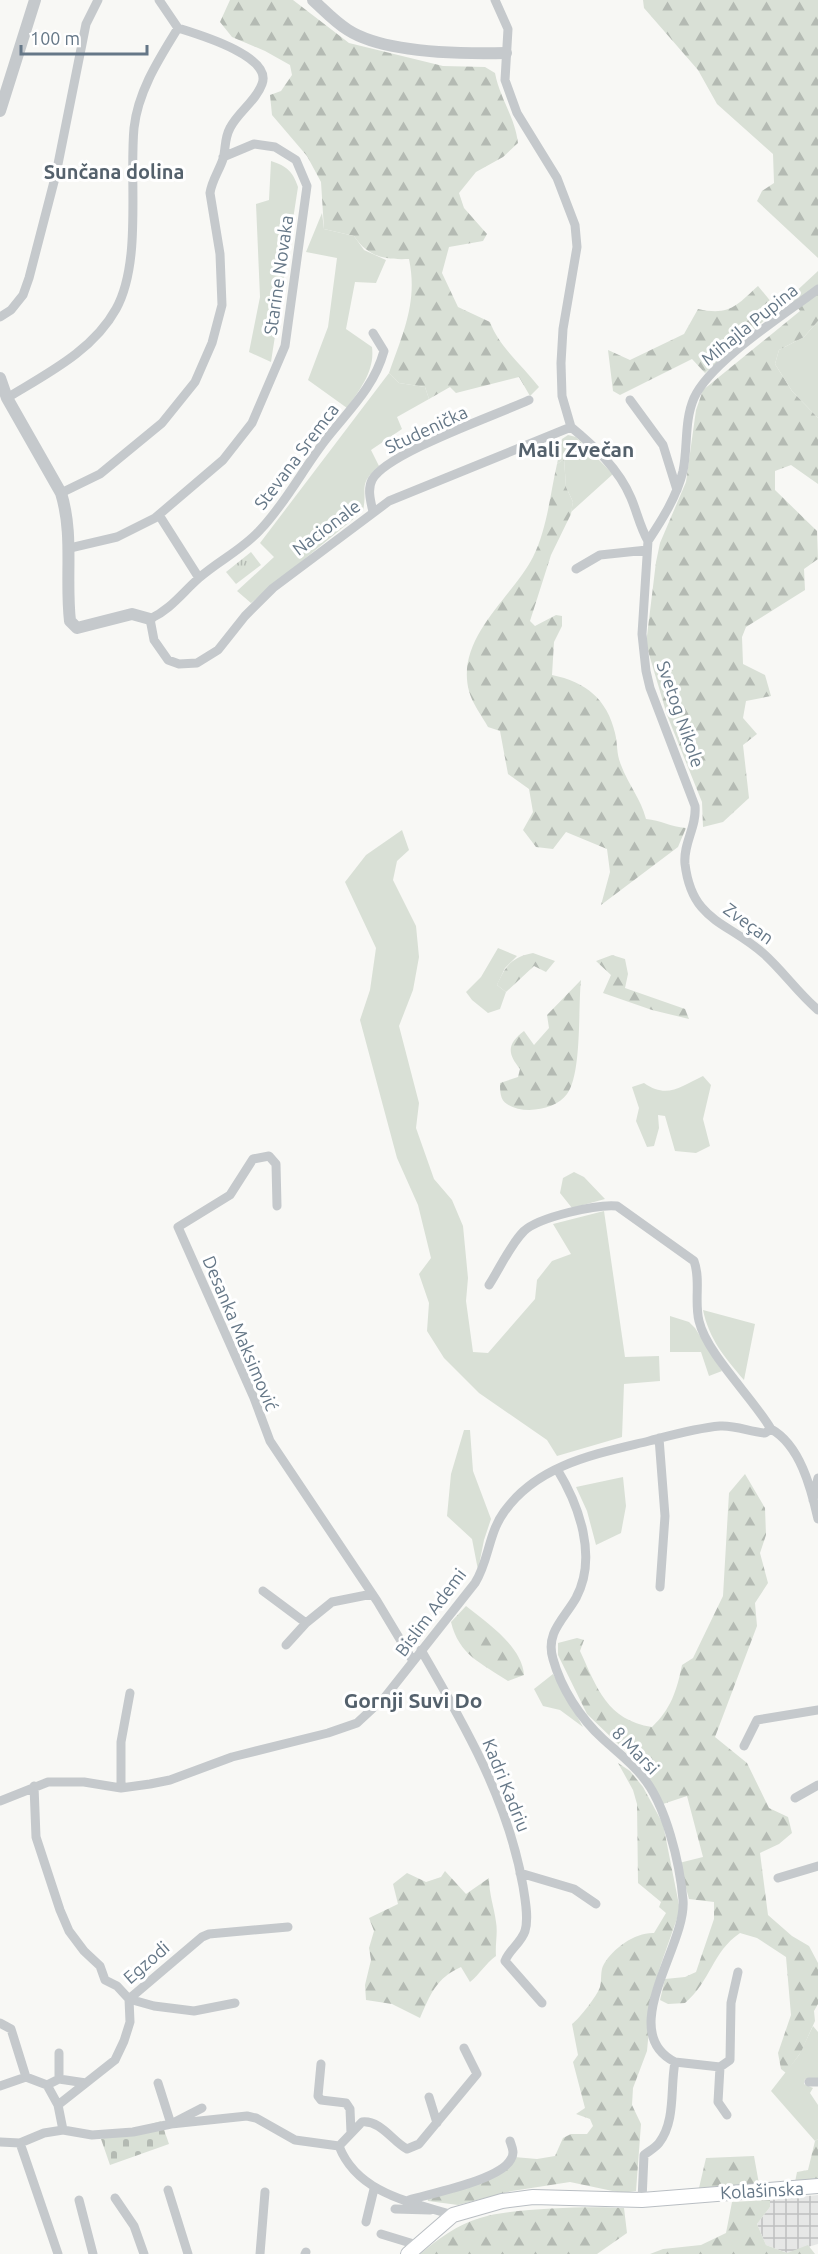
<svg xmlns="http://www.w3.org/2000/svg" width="818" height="2254" font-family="Ubuntu,sans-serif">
	<defs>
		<pattern id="industrial-grid" width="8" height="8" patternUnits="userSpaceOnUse" patternTransform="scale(1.5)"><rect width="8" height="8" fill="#e6e7e6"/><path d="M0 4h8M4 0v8" fill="none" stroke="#bec0c0"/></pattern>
		<pattern id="forest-firs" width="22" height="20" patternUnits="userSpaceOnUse" patternTransform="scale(1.5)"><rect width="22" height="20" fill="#d9e0d6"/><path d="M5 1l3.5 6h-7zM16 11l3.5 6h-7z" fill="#b4bab3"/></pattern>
		<pattern id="cemetery-stones" width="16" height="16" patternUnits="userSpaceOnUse" patternTransform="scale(1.5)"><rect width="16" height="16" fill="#d9e0d6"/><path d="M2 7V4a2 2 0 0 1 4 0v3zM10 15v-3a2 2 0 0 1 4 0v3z" fill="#b4bab3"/></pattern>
		<pattern id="park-tufts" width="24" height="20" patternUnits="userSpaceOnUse" patternTransform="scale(1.5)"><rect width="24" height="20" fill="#d9e0d6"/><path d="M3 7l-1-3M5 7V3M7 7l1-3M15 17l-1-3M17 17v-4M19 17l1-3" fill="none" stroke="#b4bab3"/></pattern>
	</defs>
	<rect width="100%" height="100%" fill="#f8f8f5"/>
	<path fill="url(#industrial-grid)" d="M818 2195V2244L787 2253 766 2245 757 2224 770 2207V2200Z"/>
	<path fill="#d9e0d6" d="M271 161C287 166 293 172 298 187L271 362 249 352 260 297 256 204 269 200Z
		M322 213 324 229 354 236 364 250 386 260 376 283 355 282 346 329 372 347C375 371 360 389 347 408L308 380 328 327 337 258 306 252Z
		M818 321V418L792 391 775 364 779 350 804 337Z
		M389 373 399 383 425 387 429 399 397 417 402 429 371 450 379 466C357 485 368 488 363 511L251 603 237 591 274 557 260 543Z
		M568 435 576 437 613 474 571 512 573 502 566 487 564 459 557 464 562 439Z
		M402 830 409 850 397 861 393 880 416 926 419 957 413 990 399 1026 419 1103 416 1128 434 1179 452 1200 463 1226 468 1278 466 1301 473 1352 488 1353 535 1299 537 1280 552 1261 571 1254 553 1224 604 1211 625 1357 659 1356 660 1381 624 1384 622 1437 557 1456 547 1440 479 1393 444 1358 427 1331 429 1303 419 1274 431 1258 418 1205 397 1158 360 1020 370 990 376 948 345 882 366 855Z
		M498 948 517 956 505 968 497 985 506 992 500 1009 488 1013 472 1000 466 992 481 977Z
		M703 1076 711 1085 703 1119 710 1146 696 1153 675 1151 665 1116 658 1115 659 1128 654 1146 647 1147 636 1121 639 1108 632 1087 644 1083C667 1099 680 1087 703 1076Z
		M574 1172 584 1177 605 1199 572 1208 560 1193 563 1178Z
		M703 1310 755 1324 744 1380C725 1358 709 1339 703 1310Z
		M670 1316 689 1322 695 1328 722 1371 709 1376 701 1352H670Z
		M464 1430H470L473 1471 491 1519 484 1540 478 1570 472 1539 447 1516 451 1474Z
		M623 1477 626 1506 621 1533 596 1545 587 1511 576 1487Z
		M553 1674 583 1727 560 1710 543 1706 534 1689Z
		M813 2026 818 2032V2079H805L804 2084 813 2088 810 2093 818 2105V2139L815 2141 771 2091 799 2055Z"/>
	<path fill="url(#forest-firs)" d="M230 0H293L349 43 443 66 485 67 495 73C500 99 515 117 518 143L503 157 476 172 459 193 464 208 487 234 483 241 449 247 442 273 458 307 490 322C499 347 523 366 539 387L530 396 519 377 456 393 450 387 429 399 425 387 399 383 389 373C403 333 418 302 409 259 385 260 368 257 354 236L324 229 321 182 307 156 272 115 270 95 281 91 292 75 290 65 265 51 232 37 220 22Z
		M643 0H818V258L757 201 762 191 774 183 773 154 717 104 698 70 644 8Z
		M818 271V321L804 337 779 350 775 364 792 391 818 418V484L791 465 775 471V490L817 531 818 559 804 569 805 590 746 627 742 637 743 664 765 675 771 696 746 701 743 718 757 734 743 745 749 798 723 822 703 827 702 802 667 715 646 644 656 562 660 543 686 482 696 410 703 390 800 311 790 297Z
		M758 286 777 309 705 373 692 359 620 395 613 391 608 350 630 360 684 334 698 309C729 316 736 306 758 286Z
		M564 459 566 487 573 502 571 514 551 555 530 621 535 626 556 615 562 616V626L554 642 552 675C586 682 607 699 615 733 618 745 616 753 621 765 628 784 641 799 646 819 661 820 670 827 686 828L678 847 601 905 610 872 607 849 566 832 553 849 536 847 523 830 533 812 529 789 508 774 500 731 488 727C482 716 472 703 469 691 455 638 512 598 533 557 547 529 550 495 557 464Z
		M533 953 555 961 546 972 534 966 506 992 497 985C505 966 512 957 533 953Z
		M612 955 625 959 628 974 625 988 685 1009 689 1019 652 1010 603 993 611 975 596 961Z
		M581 980C578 1008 582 1074 567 1094 556 1110 523 1115 507 1104 500 1100 500 1091 500 1083L518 1077 520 1069C507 1053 507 1044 524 1031L534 1045 549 1028 547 1015Z
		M745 1474 765 1508 766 1535 760 1553 768 1583 755 1603 757 1626 715 1737 747 1763 769 1808 788 1817 792 1833 779 1844 760 1853 768 1915 792 1936 809 1946 818 1963V2004L814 2011 815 2021 801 2052 786 2073 781 2069 778 2053 791 2015 786 1957 757 1938 740 1933C712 1952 711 1981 685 2003L668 2004 660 2000 665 1979 685 1977 696 1972 714 1919V1902L689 1899 679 1863 703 1857 687 1796 663 1804 642 1767 587 1714 558 1655V1643L577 1638 584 1640 580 1651C597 1688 607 1720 652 1727 671 1709 677 1690 682 1665L693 1658 723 1596 729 1493Z
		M466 1606C487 1623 522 1646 524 1675L508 1681C481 1663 459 1655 451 1622Z
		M618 1763 630 1771 643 1787 663 1824 680 1910 660 1967 652 1996 647 2051 633 2088 632 2105 641 2124 636 2191 622 2193 570 2182 512 2191 458 2205 428 2201 427 2195 495 2176 514 2157 537 2159 555 2156 563 2138 571 2134H587L593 2126 590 2119 576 2114 585 2108 573 2062 578 2055 572 2024C580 2018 597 1996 600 1987 602 1979 600 1970 604 1964 613 1948 636 1932 654 1933L666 1913 659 1907 661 1902 638 1883 637 1804 633 1790Z
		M445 1871 466 1894 489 1878C489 1894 494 1907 496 1922 498 1933 495 1945 496 1956 485 1964 480 1974 470 1982L461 1967C436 1978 430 1995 420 2018L392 2004 366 2000 365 1985 371 1960 369 1948 374 1931 369 1918 398 1904 393 1884 407 1873 426 1882 441 1877Z
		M818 2139V2179L795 2182 797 2172 808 2170 815 2141Z
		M754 2156 759 2184 699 2188 706 2158Z
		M770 2200V2207L757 2224 766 2245 787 2253 808 2245 815 2254H650L663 2249 701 2245 726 2233 732 2202Z
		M624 2208 627 2233 597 2254H420C437 2240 458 2224 480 2218 512 2208 590 2206 624 2208Z"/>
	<path fill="url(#cemetery-stones)" d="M161 2121 169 2144 110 2165 101 2139Z"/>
	<path fill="url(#park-tufts)" d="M251 552 261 565 236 584 226 572Z"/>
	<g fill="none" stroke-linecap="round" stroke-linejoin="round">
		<g stroke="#b9bec3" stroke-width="16">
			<path id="secondary" d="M408 2254 453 2215 502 2201 533 2197 642 2200 818 2186"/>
		</g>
		<path stroke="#c5c9cc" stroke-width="9" d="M495 0 508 29 505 80 517 113 557 178 575 225 577 247 563 329 561 363 562 396 571 427
			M0 317 11 310 23 295 29 278 56 174 86 24 98 0
			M373 333 384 351C374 387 350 409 327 438 304 467 286 503 260 530 242 550 218 561 199 578 182 593 171 609 150 619L154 640 168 660 179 664 197 663 218 650 245 616 273 588 389 501 571 427
			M7 398C46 374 93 351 116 309 142 262 129 181 134 128 138 91 159 59 178 28L159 0
			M630 400 663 445 677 490
			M571 427C594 446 619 469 631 498 637 512 640 527 648 541L642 634 646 671 650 688 695 806C697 827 683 843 685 864 692 922 727 921 764 954 783 971 798 993 818 1010
			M61 493 100 474 162 423 195 382 212 343 222 305 220 254 210 193C212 180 219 171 223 159 226 149 224 139 230 128 238 112 256 101 262 84 273 56 197 34 178 28
			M373 512C371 502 367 490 372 480 386 453 497 415 529 400
			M159 515 199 578
			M648 541C662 520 677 496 683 471 688 447 684 421 694 398 711 361 784 315 818 289
			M70 548 117 537 155 518 223 460 252 423 285 346 307 186 296 160 275 147 254 144 223 157
			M576 569 600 555 647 550
			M277 1206 276 1164 269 1156 253 1159 230 1195 178 1227 254 1398 270 1441 377 1601 413 1661
			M489 1285C500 1268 510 1245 524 1231 539 1217 597 1204 617 1206L694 1261C701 1280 694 1301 699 1321 707 1354 752 1397 771 1429
			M771 1429C800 1445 811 1488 818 1519
			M659 1438 665 1516 660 1587
			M557 1469C579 1505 598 1557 576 1598 564 1619 545 1633 553 1659 561 1688 580 1718 603 1739 616 1751 631 1762 642 1776 666 1804 680 1864 683 1900 687 1945 615 2032 675 2062
			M813 1500 818 1478
			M263 1591 306 1623
			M286 1645 306 1623 332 1602 372 1594
			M421 1650C464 1724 508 1800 523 1886 525 1899 529 1918 525 1931 521 1943 509 1950 505 1961L542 2003
			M744 1746 757 1720 818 1710
			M34 1786 36 1837 60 1910 69 1931 84 1951 100 1966 105 1980 117 1986 129 1999 130 2022 124 2041 115 2060 58 2105
			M121 1788V1742L130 1693
			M795 1798 818 1785
			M0 1801 48 1782H84L121 1788 150 1784 170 1780 232 1757 328 1733 357 1723 385 1697 475 1583C489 1561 488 1534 504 1512 538 1464 596 1454 649 1441 672 1435 696 1428 720 1426 736 1425 750 1432 765 1433L771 1429
			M520 1873 574 1889 596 1904
			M778 1878 818 1866
			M235 2003 194 2011 154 2006 129 1999 202 1937 209 1934 288 1927
			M0 2023 11 2029 26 2077
			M321 2064 318 2096 321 2100 346 2103 350 2109 351 2133
			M720 2067 718 2102 727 2115
			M59 2079V2053
			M809 2082H818
			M158 2083 171 2124 247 2116 256 2118 295 2140 339 2146
			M47 2085 59 2079 86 2083
			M0 2086 26 2077 47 2085 58 2105 63 2130
			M429 2097 437 2123
			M0 2142 20 2143 44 2133 63 2130 92 2135 133 2132 171 2124 202 2108
			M20 2143 58 2254
			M339 2146 362 2122C381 2120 392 2141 407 2149L419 2144 477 2074 464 2048
			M339 2146C357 2193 410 2202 453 2215
			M168 2190 188 2254
			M115 2198 134 2226 144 2254
			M79 2200 93 2254
			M409 2200C432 2193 501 2180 511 2159 515 2153 512 2147 510 2141
			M642 2200 644 2155C649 2151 655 2148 659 2143 676 2121 670 2088 675 2062L720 2067 730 2060 731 2003 738 1972
			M395 2209 430 2210
			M366 2222 374 2189
			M381 2234 417 2245
			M260 2254 265 2192
			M305 2254 306 2252"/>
		<path stroke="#c5c9cc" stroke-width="12" d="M313 0C324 10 335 22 348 30 384 53 463 54 506 53
			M0 111 35 0
			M0 378 7 398 61 493C74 535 65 577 70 621L77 628 132 614 150 619"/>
		<use href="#secondary" stroke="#fff" stroke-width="14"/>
	</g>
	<g text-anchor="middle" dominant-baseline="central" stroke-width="6" stroke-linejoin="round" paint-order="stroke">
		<g font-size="18" fill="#657787" stroke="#fff">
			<text transform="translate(278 275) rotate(-82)">Starine Novaka</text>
			<text transform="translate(749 324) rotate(-39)">Mihajla Pupina</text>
			<text transform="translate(426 429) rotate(-25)">Studenička</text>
			<text transform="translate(296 456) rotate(-53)">Stevana Sremca</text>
			<text transform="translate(326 527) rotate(-37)">Nacionale</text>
			<text transform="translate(681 714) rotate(71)">Svetog Nikole</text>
			<text transform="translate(749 923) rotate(36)">Zveçan</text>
			<text transform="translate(241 1333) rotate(67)">Desanka Maksimović</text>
			<text transform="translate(430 1612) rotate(-53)">Bislim Ademi</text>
			<text transform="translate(636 1750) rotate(46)">8 Marsi</text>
			<text transform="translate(507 1785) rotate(68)">Kadri Kadriu</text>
			<text transform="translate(146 1962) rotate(-41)">Egzodi</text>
			<text transform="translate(762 2190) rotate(-3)">Kolašinska</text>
		</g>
		<g font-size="20" font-weight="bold" fill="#54616c" stroke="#fff">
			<text x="114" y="171">Sunčana dolina</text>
		</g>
		<g font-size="21" font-weight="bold" fill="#54616c" stroke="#fff">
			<text x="576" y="449">Mali Zvečan</text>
			<text x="413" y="1700">Gornji Suvi Do</text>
		</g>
	</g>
	<path d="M21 45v9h126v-9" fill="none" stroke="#657787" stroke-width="3"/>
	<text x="30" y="45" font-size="18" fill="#657787" stroke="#ffffff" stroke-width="4.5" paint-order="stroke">100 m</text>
</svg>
